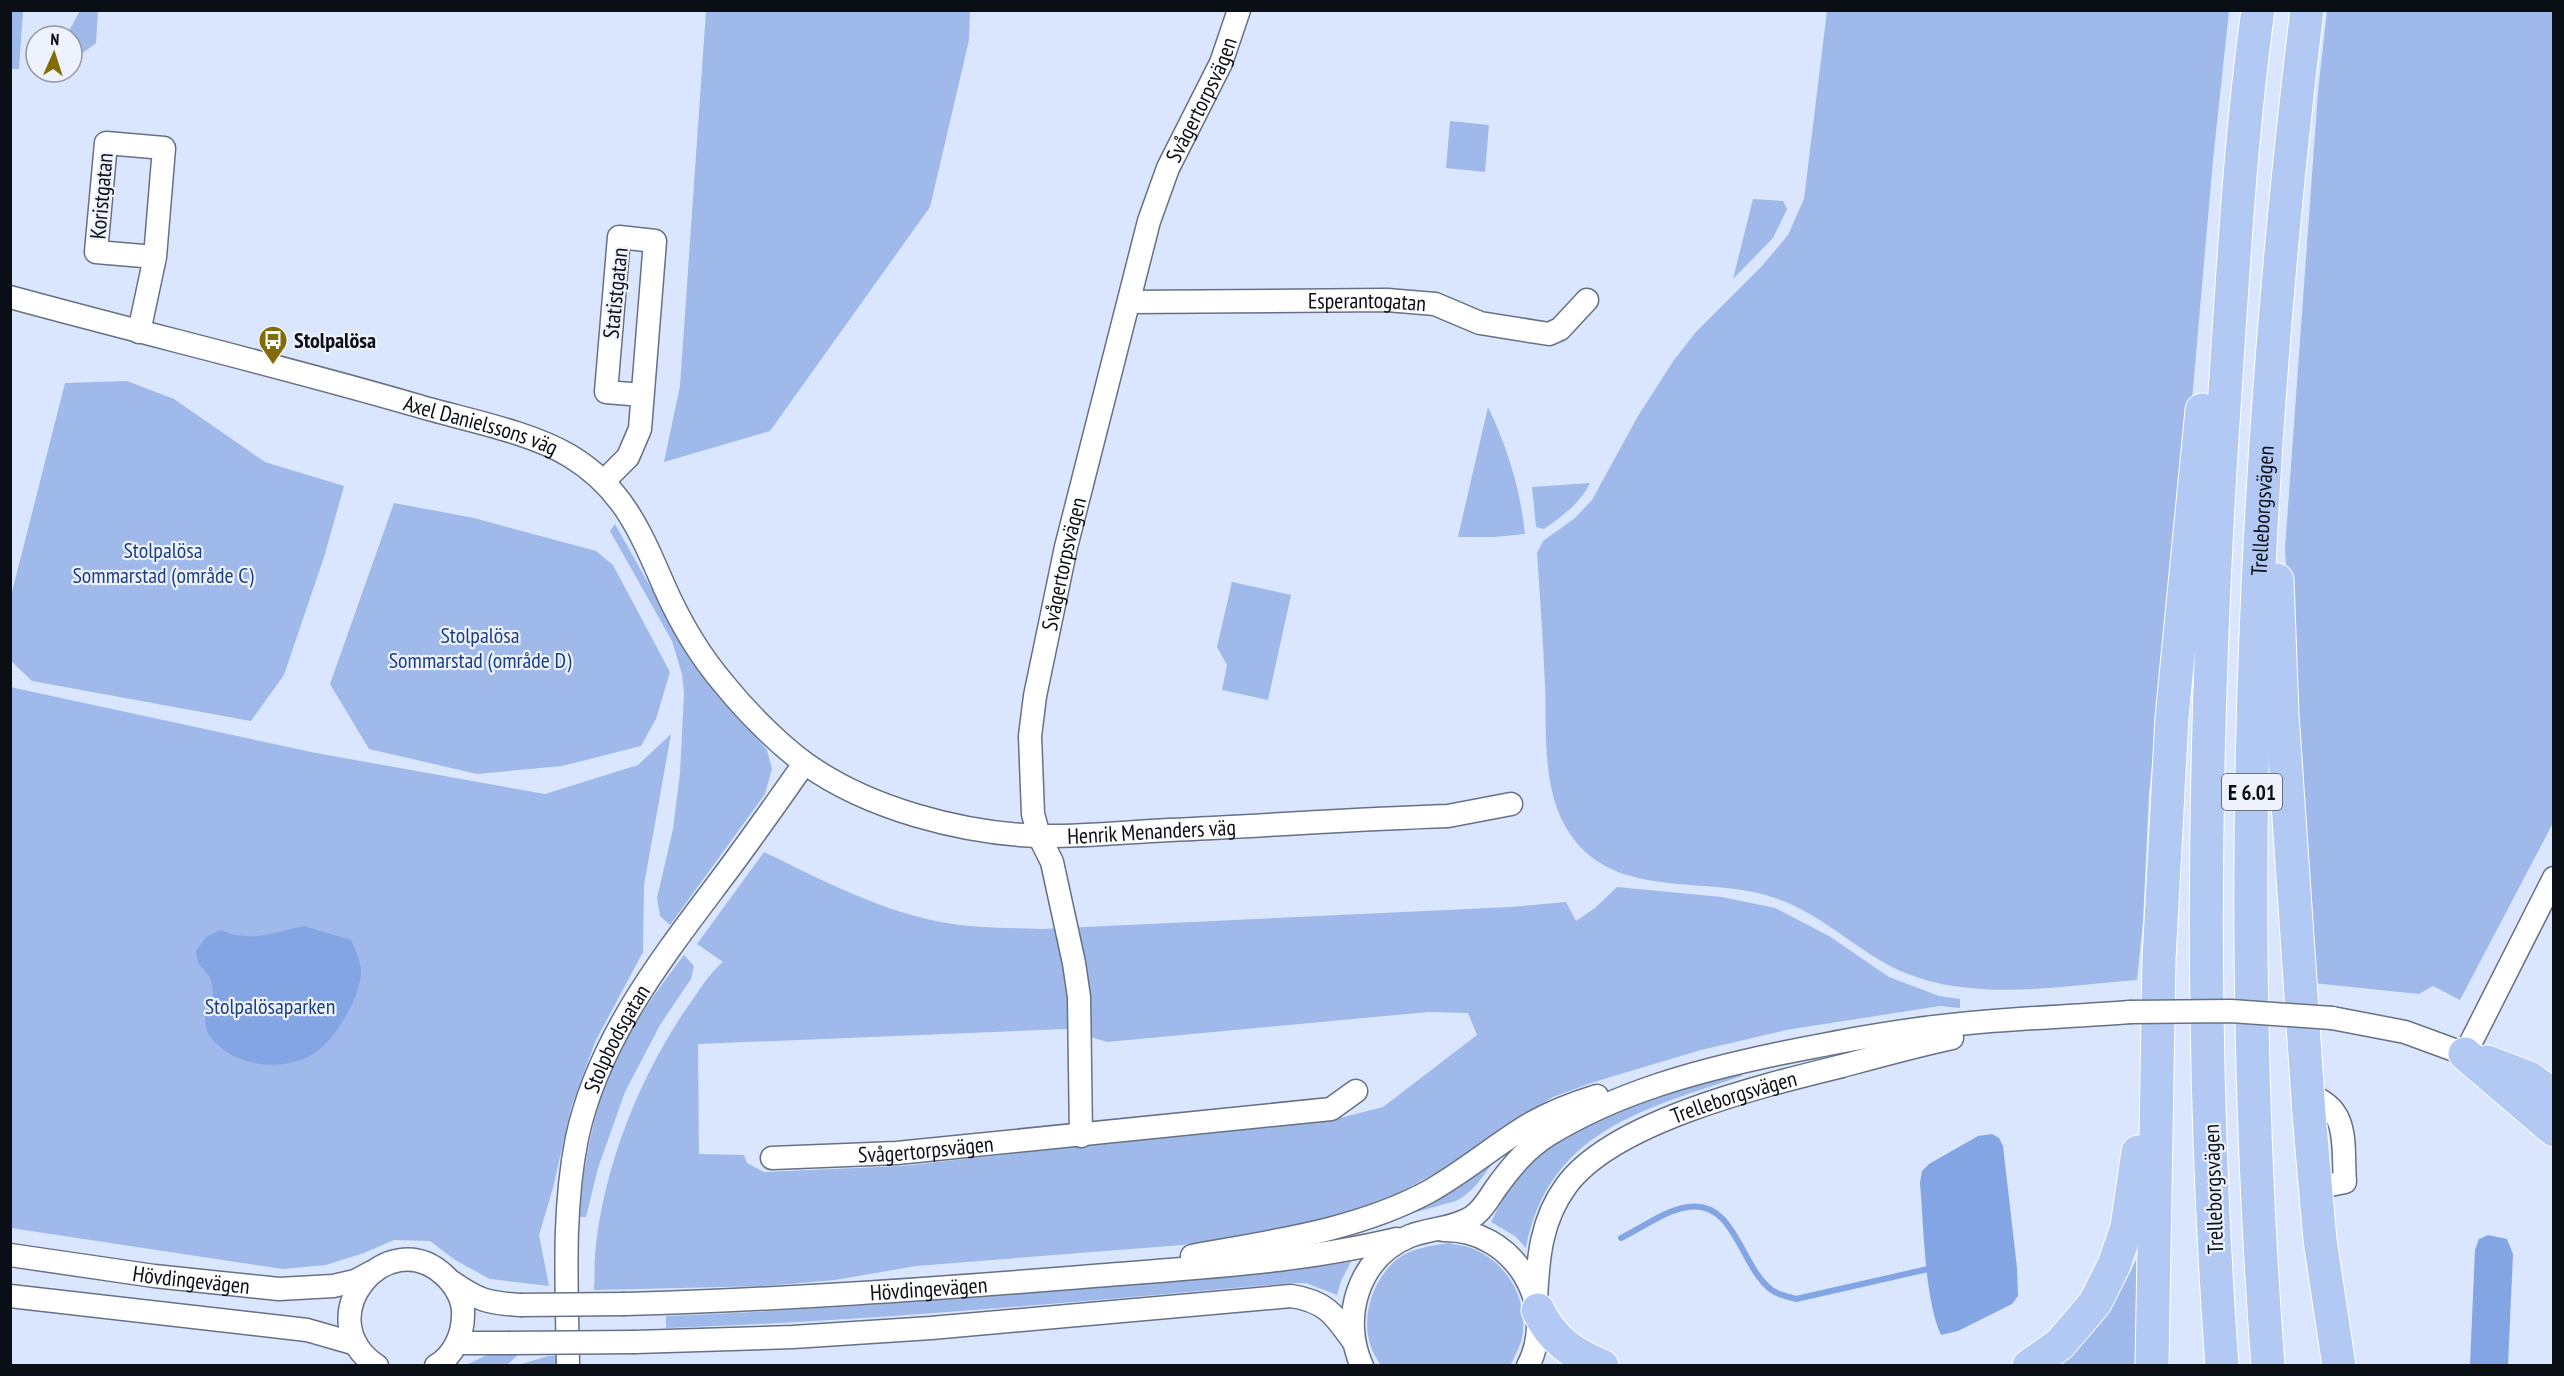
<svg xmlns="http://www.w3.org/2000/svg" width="2564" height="1376" font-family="'PT Sans Narrow',sans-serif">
	<rect width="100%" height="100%" fill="#d9e6fd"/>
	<path fill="#9eb9ea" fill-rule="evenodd" d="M10 11H23L19 69H11Z
		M80 11H98L96 43 72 61V36H66Z
		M706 11H970L969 40 930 207 770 431 664 462 680 386Z
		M1827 11H2229L2213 160 2190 423 2149 793 2143 921 2137 980C2080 984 2019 995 1961 987 1937 984 1914 978 1892 967 1852 946 1819 913 1775 898 1708 874 1616 902 1570 834 1541 791 1547 733 1545 684 1543 640 1540 597 1537 553L1543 541 1575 518 1592 500 1638 416 1674 360 1695 333 1762 266 1788 235 1804 199Z
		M2327 11H2553V823L2460 1000 2433 986 2419 994 2313 983 2285 549 2318 92Z
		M1450 121 1489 125 1485 172 1446 168Z
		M1753 199 1783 201 1787 209 1773 238 1733 279Z
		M127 381 174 399 265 462 344 486 325 554 284 675 251 721 32 681 11 661V596L65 383Z
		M1488 407C1508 449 1520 488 1525 534L1494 537H1458Z
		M1590 483C1580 504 1562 516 1544 529L1536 527 1532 487Z
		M394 503 474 518 596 551 613 565 670 672 656 719 641 746 562 766 477 774 369 749 330 684Z
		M615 524 684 647 707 682 767 750 772 769 765 794 670 925 660 916 657 898 673 829 680 773 684 693 682 674 672 641 610 531Z
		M1232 582 1291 595 1268 700 1222 690 1227 665 1217 647Z
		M10 687 316 753 545 794 638 765 671 734 644 885 643 952 595 1042 571 1108 553 1188 539 1235 549 1286 490 1279 455 1260 430 1241 394 1240 364 1253 326 1265 283 1269 11 1228Z
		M764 852C828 883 895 919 968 926 992 928 1017 928 1042 929L1511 907 1566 902 1576 921 1595 908 1617 887 1722 897 1775 908 1829 936 1889 977 1939 996 1960 999V1008L1940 1006 1786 1030 1701 1050 1594 1082 1553 1097 1445 1168 1400 1192 1348 1213 1257 1235 1182 1245 916 1266 835 1280 766 1286 594 1290C595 1274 594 1259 596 1244 606 1161 640 1077 686 1009 698 993 708 974 723 962L697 944ZM1428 1012 1468 1013 1477 1035 1383 1107 1344 1117 902 1166 764 1172 747 1163 744 1155 699 1154 698 1044 1065 1029 1107 1042Z
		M684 955 694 966 691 979 660 1025 625 1092 598 1168 586 1217H579C585 1153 597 1087 631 1031 647 1004 665 980 684 955Z
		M1740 1071 1742 1076C1645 1109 1548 1131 1526 1248L1515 1236 1491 1222 1507 1190 1542 1151 1595 1121 1647 1100Z
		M1488 1160 1492 1164C1481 1179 1473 1192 1456 1201L1398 1217Z
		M1449 1243C1457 1245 1468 1246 1476 1250 1509 1265 1529 1302 1522 1338 1520 1346 1515 1356 1511 1364L1381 1365C1356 1333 1367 1286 1396 1260 1411 1248 1430 1246 1449 1243Z
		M2141 1249 2137 1365 2059 1366C2098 1328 2119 1299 2141 1249Z
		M1351 1262 1341 1281 1337 1295 1306 1283H1292C1083 1301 875 1321 666 1328V1316C804 1311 941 1300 1079 1289 1170 1281 1261 1275 1351 1262Z
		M489 1354H519L507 1365 464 1366Z
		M548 1356H558V1365L515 1366Z"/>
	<path fill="#83a5e4" d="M304 926 351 940C355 949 360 959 361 970 362 997 332 1046 308 1057 278 1071 237 1066 215 1042 212 1038 208 1035 207 1031 205 1025 205 1018 205 1013L212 1006C213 997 214 984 209 976 200 963 199 970 196 951L206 937 220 930C252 943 272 933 304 926Z
		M1992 1134 1999 1138 2003 1146 2017 1268 2018 1296 2012 1304 1958 1331 1941 1335C1924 1297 1924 1226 1920 1183L1922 1171 1929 1164 1978 1136Z
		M2488 1235 2507 1239 2513 1254 2508 1365H2470L2475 1250 2479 1239Z"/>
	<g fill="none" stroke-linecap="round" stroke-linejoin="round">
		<path stroke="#83a5e4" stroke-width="6" d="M1621 1238C1642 1228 1665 1210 1688 1207 1733 1200 1740 1261 1767 1286 1774 1294 1786 1296 1796 1299L1928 1269"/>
		<g stroke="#667185" stroke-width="25">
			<g id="minor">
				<path id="s1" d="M10 297C145 334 281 366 415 405 461 419 529 431 570 456 623 488 641 533 664 586 679 620 700 656 724 684 745 710 779 745 806 764 869 809 962 833 1038 836 1082 837 1126 832 1169 830 1262 826 1355 819 1448 816L1511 804"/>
				<path id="s2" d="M1129 302 1387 300 1435 304 1480 323 1549 334 1560 329 1587 300"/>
				<path d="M139 332 155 257 164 148 106 143 96 252 155 257"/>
				<path d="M604 481 628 457 640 429 655 241 619 237 606 392 642 395"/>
				<path d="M2332 1018 2405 1032 2465 1054 2554 878"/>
				<path d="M2308 1095C2351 1109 2342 1144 2345 1182L2315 1188"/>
				<path id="s3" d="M1081 1136 1079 997 1074 963 1052 862 1039 836 1033 814 1030 736 1035 696 1066 547 1149 221 1168 168 1221 63 1239 10"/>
				<path id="s4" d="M772 1158 897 1153 1331 1109 1356 1091"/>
				<path d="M1443 1230C1512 1228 1560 1303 1528 1366"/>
				<path id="s5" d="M10 1255 154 1276 279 1289 333 1286 355 1281 372 1272"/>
				<path d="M1192 1256C1272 1241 1355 1231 1428 1192 1464 1172 1495 1145 1530 1124 1551 1112 1574 1103 1597 1096"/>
				<path d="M452 1282C478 1300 487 1303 520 1305"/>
				<path d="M10 1296 307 1330 356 1344"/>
				<path id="s6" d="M1536 1299C1538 1258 1541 1220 1566 1186 1613 1121 1765 1085 1842 1066 1879 1056 1915 1046 1952 1038"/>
				<path id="s7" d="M625 1304C778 1300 930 1289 1082 1277 1188 1268 1293 1264 1397 1239"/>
				<path d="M635 1342 793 1337 931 1328 1291 1296C1325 1301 1334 1314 1353 1341"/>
				<path d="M457 1343H508"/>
				<path d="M377 1366C307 1319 386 1222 444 1275 455 1285 464 1300 463 1315 463 1335 454 1355 436 1366"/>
				<path id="s8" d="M568 1366C567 1290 562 1212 577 1138 598 1039 662 958 722 878 750 841 777 802 804 764"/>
				<path d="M1362 1366C1340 1318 1358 1257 1410 1236 1430 1228 1453 1229 1472 1217 1482 1211 1489 1198 1496 1188 1511 1167 1526 1149 1548 1135 1618 1092 1697 1071 1777 1054 1832 1043 1887 1032 1943 1026 2005 1018 2068 1017 2130 1012"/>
			</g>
		</g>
		<g stroke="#fff" stroke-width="35">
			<g id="highway">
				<path d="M2277 580 2282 714 2309 1114 2320 1240 2339 1366"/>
				<path d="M2465 1054 2554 1130"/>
				<path d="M2487 1062 2529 1078 2554 1096"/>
				<path d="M1538 1310C1551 1339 1573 1354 1602 1366"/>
				<path d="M2029 1366 2060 1344 2095 1303 2114 1265 2127 1227 2138 1152"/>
				<path d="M2152 1366 2159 959 2172 717 2202 410"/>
				<path d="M2222 1366C2198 1037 2203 706 2226 377 2234 255 2241 132 2258 10"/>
				<path id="s9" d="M2268 1366C2234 914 2252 459 2307 10"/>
			</g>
		</g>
		<use href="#minor" stroke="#fff" stroke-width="22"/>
		<use href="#highway" stroke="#b2c9f4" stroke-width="33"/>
		<g stroke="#667185" stroke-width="25" stroke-linecap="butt">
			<path id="minor-bridge" d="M2130 1012 2231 1011 2332 1018
				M520 1305 625 1304
				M508 1343 635 1342"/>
		</g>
		<use href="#minor-bridge" stroke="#fff" stroke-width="22"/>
	</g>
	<defs>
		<g id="bus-pin" transform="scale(1.5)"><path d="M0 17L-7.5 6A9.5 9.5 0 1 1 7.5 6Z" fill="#836b06" stroke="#edf2fc"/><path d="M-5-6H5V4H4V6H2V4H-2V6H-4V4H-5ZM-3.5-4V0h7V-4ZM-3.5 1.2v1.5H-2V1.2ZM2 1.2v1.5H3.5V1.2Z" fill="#fff"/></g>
	</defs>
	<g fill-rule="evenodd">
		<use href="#bus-pin" x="273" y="340"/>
	</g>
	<g text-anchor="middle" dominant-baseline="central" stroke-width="4.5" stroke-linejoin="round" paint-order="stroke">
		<rect fill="#edf2fc" stroke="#4e525a" stroke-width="1.5" x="2222" y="774" width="60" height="36" rx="4.5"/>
		<g font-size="21" font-weight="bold" fill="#0a0e15">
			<text x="2252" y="792">E 6.01</text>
		</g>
		<g font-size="22" fill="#0a0e15" stroke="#edf2fc">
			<text stroke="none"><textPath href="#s3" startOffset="1068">Svågertorpsvägen</textPath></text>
			<text transform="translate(101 196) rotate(-85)">Koristgatan</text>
			<text transform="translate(615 293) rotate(-84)">Statistgatan</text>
			<text stroke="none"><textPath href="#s2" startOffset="238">Esperantogatan</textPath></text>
			<text stroke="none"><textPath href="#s1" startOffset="488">Axel Danielssons väg</textPath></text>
			<text stroke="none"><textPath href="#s9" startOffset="856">Trelleborgsvägen</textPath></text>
			<text stroke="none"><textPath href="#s3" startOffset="582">Svågertorpsvägen</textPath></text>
			<text stroke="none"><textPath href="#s1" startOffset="1336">Henrik Menanders väg</textPath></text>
			<text stroke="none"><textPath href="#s8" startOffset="336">Stolpbodsgatan</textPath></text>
			<text stroke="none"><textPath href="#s6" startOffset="312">Trelleborgsvägen</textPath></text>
			<text stroke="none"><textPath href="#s4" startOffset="154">Svågertorpsvägen</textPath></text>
			<text transform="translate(2213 1189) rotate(-92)">Trelleborgsvägen</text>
			<text stroke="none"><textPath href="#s5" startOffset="183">Hövdingevägen</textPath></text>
			<text stroke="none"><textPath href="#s7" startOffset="304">Hövdingevägen</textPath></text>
		</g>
		<g font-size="22" font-weight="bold" fill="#0a0e15" stroke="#edf2fc" text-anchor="start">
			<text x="294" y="340">Stolpalösa</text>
		</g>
		<g font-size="22" fill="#1a3f87" stroke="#edf2fc">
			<text x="163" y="550">Stolpalösa<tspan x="163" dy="25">Sommarstad (område C)</tspan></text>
			<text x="480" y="635">Stolpalösa<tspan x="480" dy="25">Sommarstad (område D)</tspan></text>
			<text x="270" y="1006">Stolpalösaparken</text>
		</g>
	</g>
	<rect width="2564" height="1376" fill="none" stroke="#0a0e15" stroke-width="24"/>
	<g transform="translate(54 54) rotate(3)"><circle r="28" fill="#edf2fc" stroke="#9297a0" stroke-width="1.5"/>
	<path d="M0-4.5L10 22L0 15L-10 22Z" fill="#836b06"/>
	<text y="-9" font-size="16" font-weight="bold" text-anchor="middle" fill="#0a0e15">N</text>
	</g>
</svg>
